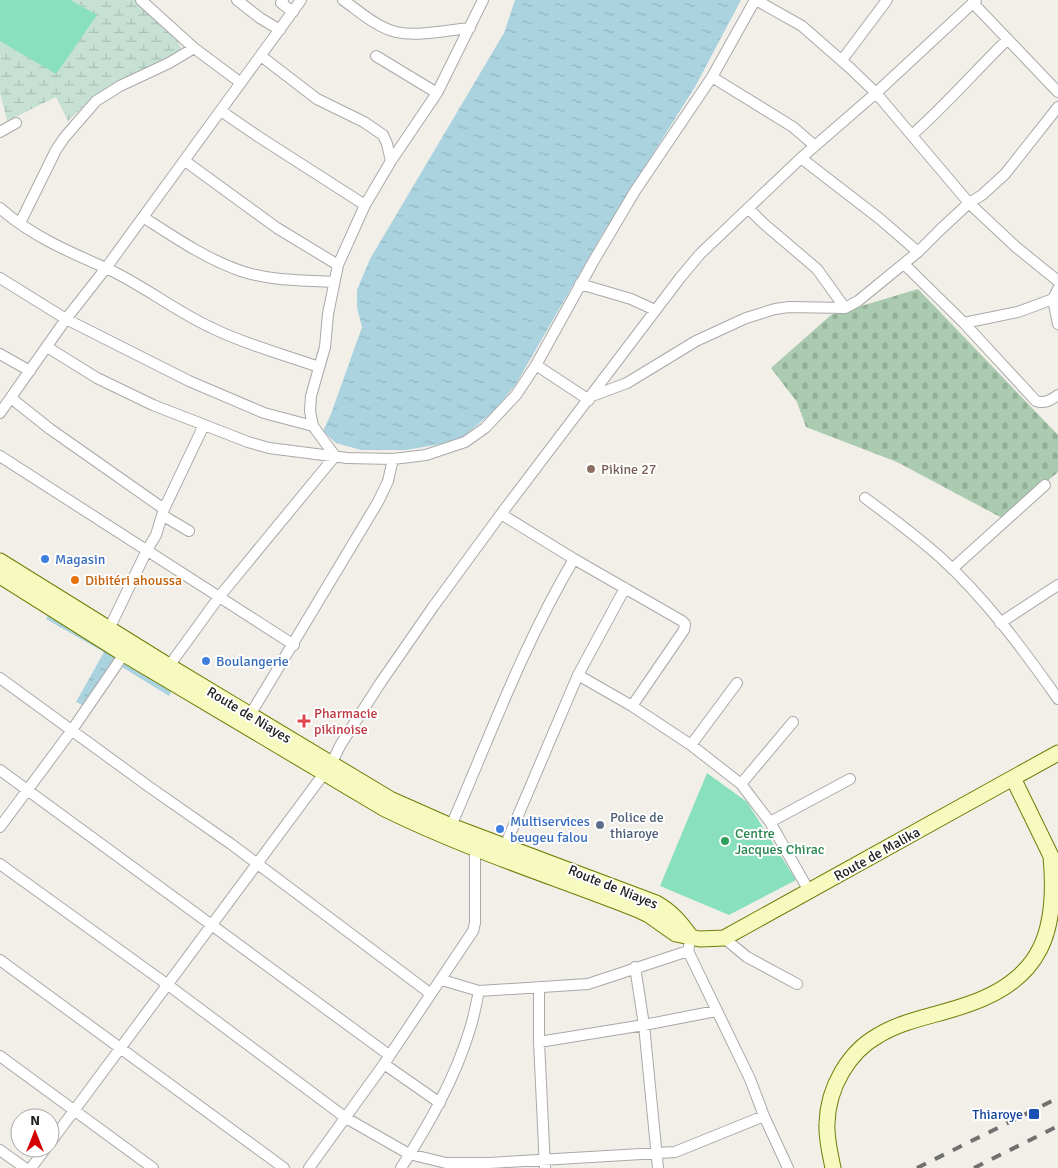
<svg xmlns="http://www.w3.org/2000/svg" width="1058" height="1168" font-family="Signika,sans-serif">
	<defs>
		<pattern id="wetland-marsh" width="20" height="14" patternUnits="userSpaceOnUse" patternTransform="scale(1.25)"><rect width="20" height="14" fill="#c6e0d4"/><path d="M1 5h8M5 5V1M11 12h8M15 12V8" fill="none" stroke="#aac0b6"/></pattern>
		<pattern id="cemetery-stones" width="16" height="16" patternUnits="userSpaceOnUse" patternTransform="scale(1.25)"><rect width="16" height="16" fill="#aacbaf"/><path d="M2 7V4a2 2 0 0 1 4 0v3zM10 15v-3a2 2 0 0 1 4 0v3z" fill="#92ae96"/></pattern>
		<pattern id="water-ripples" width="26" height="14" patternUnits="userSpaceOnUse" patternTransform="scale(1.25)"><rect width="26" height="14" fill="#aad3df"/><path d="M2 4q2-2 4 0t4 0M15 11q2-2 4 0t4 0" fill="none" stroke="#92b5bf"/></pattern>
	</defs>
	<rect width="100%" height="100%" fill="#f2efe9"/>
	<path fill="url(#wetland-marsh)" d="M0 0H137L174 32 182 51 96 94 68 121 56 97 7 121 0 93Z"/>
	<path fill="url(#cemetery-stones)" d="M918 289 1058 435V472L1004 519 897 462 806 427 797 402 771 368 831 315Z"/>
	<path fill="#88e0be" d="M0 0H70L97 15 56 74 0 41Z
		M707 773 747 802 796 880 729 915 660 886Z"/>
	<path fill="url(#water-ripples)" d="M515 0H741L695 87 603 233 516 384 494 411 463 437 441 444 406 450H361L336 443 323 431 331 414 362 327 357 308V290L370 259 504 33Z
		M61 594 182 670 169 696 122 667 89 708 76 702 104 652 46 619Z"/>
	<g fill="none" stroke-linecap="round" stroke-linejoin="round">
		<g stroke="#a9a9a9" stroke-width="12">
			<path id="minor" d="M141 0 194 48 241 83
				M237 0 260 18 280 30
				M283 0 281 3 293 12
				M343 0C359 11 376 27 396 32 418 37 448 30 470 28
				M756 0 802 26 850 68 876 93 969 203 1016 247 1058 281
				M973 3 1058 92
				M261 56 317 99 364 122 383 135 387 144 391 161
				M376 56 437 93
				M842 60 887 0
				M712 77 793 127 815 146
				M221 111 259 137 365 205
				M0 132 16 123
				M912 135C946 105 976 70 1008 39
				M801 158 880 219 918 252
				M185 161 277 228 338 265
				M0 208C30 235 69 252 106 268 143 285 175 311 212 328 246 345 283 354 319 367
				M748 208 763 223 817 269 845 308
				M143 217C174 237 206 259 241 271 270 281 304 280 333 282
				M20 223 56 150 64 138 96 101 120 86 169 63 194 48
				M904 264 964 323 1036 401C1045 404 1051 400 1058 395
				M0 278 66 319 189 381 264 413 313 426
				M580 284 631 299 655 310
				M1053 299 1058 324
				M964 323 1018 312 1053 299 1058 289
				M47 347 97 378 153 405 248 442 269 448 347 458 393 459 426 455 465 442 485 428 516 395 536 365 593 262 635 191 712 77 755 0
				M0 354 30 371
				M536 365 589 400
				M592 396 627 383 696 341 746 318 775 309 789 307 845 308 858 301 918 252 941 229 969 203 982 195 1005 174 1058 107
				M11 398 50 429 164 509
				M0 413 66 319 106 268 301 0
				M0 456 294 645
				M865 498C891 517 916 536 940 557 985 598 1023 649 1058 699
				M501 514 574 559 682 621 685 624 684 630 632 706
				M162 515 189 531
				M952 569 1045 485
				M1000 623 1058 585
				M109 629 147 550 156 535 164 509 204 425
				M169 666 219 597 335 456 313 426 310 411 311 396 325 347 328 314 338 265 365 205 391 161 437 93 483 0
				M578 675 632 706 691 745 741 784 770 822 809 891
				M0 678 148 786 231 844 431 994
				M250 715 378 502 388 481 393 459
				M691 745 737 683
				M0 770 389 1055
				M741 784 793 722
				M770 822 850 779
				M451 826C490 736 524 643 574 559
				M0 827 72 730 124 654
				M505 846 578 675 625 588
				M0 864 168 985 346 1118 409 1154 446 1163H489L675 1152 764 1116
				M691 937 688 951 750 1079 764 1116 788 1168
				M724 938 747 957 797 984
				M0 960 284 1168
				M635 967 644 1025 658 1168
				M442 980 479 991 588 984 688 951
				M539 987V1042L545 1168
				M539 1042 644 1025 716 1011
				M0 1056 153 1168
				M384 1064 440 1103
				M50 1143 331 764 341 744 381 682 433 607 501 514 680 278 700 254 801 158 876 93 976 0
				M0 1150 25 1168
				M31 1168 46 1148
				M309 1168 384 1064 473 931 475 923V848
				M401 1168C429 1124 455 1079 470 1029 474 1017 476 1004 479 991"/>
		</g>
		<g stroke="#707d05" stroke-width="17">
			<path id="secondary" d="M0 561 169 666 390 799 451 826 656 903C672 912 680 922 691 937
				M0 576 124 654 385 809C466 849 552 876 636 909L649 915 676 934 700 939 724 938 1058 753
				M833 1168C830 1153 826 1138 827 1123 828 1088 848 1052 879 1035 906 1019 939 1015 969 1004 1042 979 1058 931 1051 856L1013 778"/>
		</g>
		<use href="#minor" stroke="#fff" stroke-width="10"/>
		<use href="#secondary" stroke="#f7fabf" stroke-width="15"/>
		<path stroke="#707070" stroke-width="4" stroke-dasharray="10 10" stroke-linecap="butt" d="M917 1168 1058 1098
			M974 1168 1058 1126"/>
	</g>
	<circle fill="#8d6e63" stroke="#fff" stroke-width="2" cx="591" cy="469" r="5"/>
	<g fill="#3f7fe0" stroke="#fff" stroke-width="2">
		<circle cx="45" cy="559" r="5"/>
		<circle cx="206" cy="661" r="5"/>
		<circle cx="500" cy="829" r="5"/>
	</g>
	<circle fill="#e8710a" stroke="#fff" stroke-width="2" cx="75" cy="580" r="5"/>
	<path fill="#e0444e" stroke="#fff" stroke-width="2" d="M301.5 713.5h5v5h5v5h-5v5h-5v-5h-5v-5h5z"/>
	<circle fill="#5c6f8a" stroke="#fff" stroke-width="2" cx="600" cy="825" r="5"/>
	<circle fill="#2e9e5b" stroke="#fff" stroke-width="2" cx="725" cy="841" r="5"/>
	<rect fill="#1a4fb4" stroke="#fff" stroke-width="2" x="1028" y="1108" width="12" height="12" rx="2.5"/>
	<g text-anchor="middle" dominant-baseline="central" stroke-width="4" stroke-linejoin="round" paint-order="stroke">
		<g font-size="14" fill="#785e54" stroke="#fff" text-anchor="start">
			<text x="601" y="469">Pikine 27</text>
		</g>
		<g font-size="14" fill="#366cbe" stroke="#fff" text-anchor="start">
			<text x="55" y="559">Magasin</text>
			<text x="216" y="661">Boulangerie</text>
			<text x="510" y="821">Multiservices<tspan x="510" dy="16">beugeu falou</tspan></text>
		</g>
		<g font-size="14" fill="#c56008" stroke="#fff" text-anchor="start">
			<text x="85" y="580">Dibitéri ahoussa</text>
		</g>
		<g font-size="14" fill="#be3a42" stroke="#fff" text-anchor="start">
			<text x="314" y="713">Pharmacie<tspan x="314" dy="16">pikinoise</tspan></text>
		</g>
		<g font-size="14" fill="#222" stroke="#fff">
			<text transform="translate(249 715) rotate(31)">Route de Niayes</text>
			<text transform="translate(877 854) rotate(-29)">Route de Malika</text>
			<text transform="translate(613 887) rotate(22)">Route de Niayes</text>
		</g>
		<g font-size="14" fill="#4e5e75" stroke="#fff" text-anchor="start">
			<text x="610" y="817">Police de<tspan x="610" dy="16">thiaroye</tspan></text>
		</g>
		<g font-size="14" fill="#27864d" stroke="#fff" text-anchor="start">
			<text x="735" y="833">Centre<tspan x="735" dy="16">Jacques Chirac</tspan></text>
		</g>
		<g font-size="14" fill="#164399" stroke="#fff" text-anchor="end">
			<text x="1023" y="1114">Thiaroye</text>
		</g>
	</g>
	<g transform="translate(35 1133)"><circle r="24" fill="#ffffff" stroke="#a7a7a7"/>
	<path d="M0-4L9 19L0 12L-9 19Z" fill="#d40000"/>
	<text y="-8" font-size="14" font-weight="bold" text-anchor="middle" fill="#222222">N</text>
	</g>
</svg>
